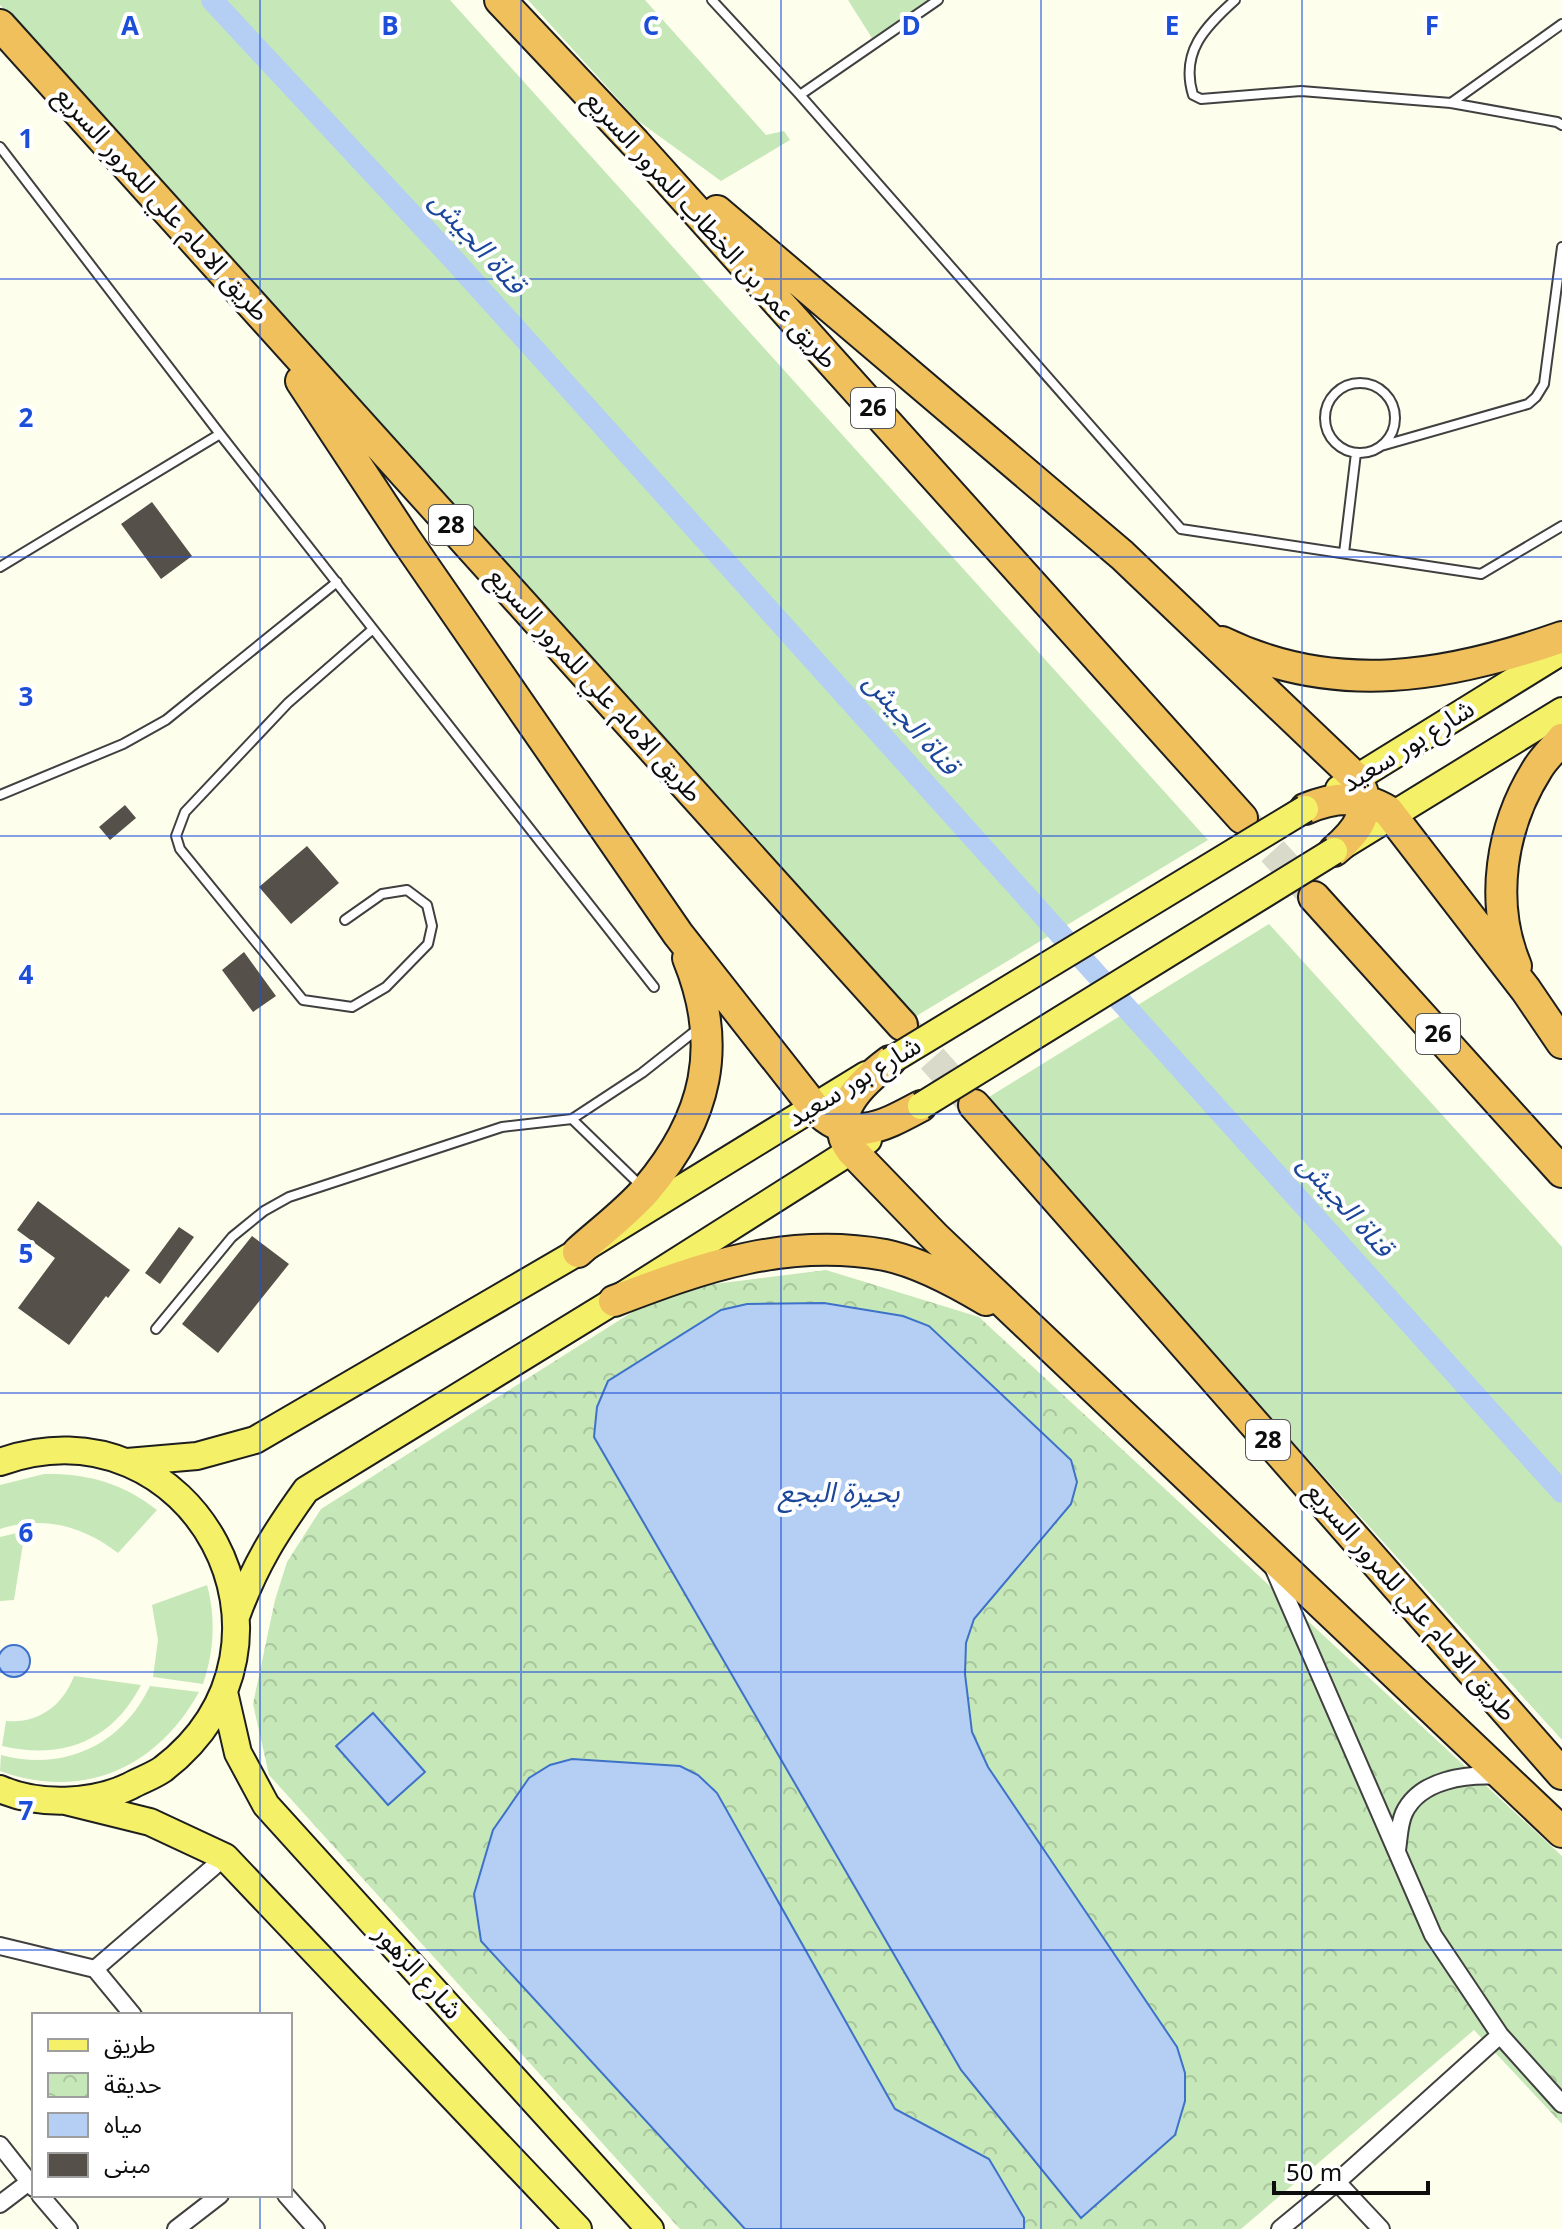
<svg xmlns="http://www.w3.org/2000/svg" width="1562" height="2229" font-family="Georgia,'Noto Sans Arabic',serif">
	<defs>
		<pattern id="park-crowns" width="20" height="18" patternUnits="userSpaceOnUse" patternTransform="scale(2)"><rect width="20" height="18" fill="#c6e7b8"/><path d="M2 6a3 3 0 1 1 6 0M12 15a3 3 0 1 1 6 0" fill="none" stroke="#a9c59d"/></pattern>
	</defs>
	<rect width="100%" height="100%" fill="#fefeed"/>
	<path fill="#c6e7b8" d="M0 0H450L1208 840 913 1018 0 5Z
		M528 0H645L766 135 784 131 790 140 721 181 637 120Z
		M848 0H929L872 38Z
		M1269 924 1562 1247V1740L984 1100Z
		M44 1474C86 1473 123 1483 157 1510L118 1553C83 1526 43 1515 0 1529V1485Z
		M25 1531 14 1600 0 1601V1537Z
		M207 1585C216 1618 214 1651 203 1684L153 1677 158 1640 152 1605Z
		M74 1676 141 1685C112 1741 63 1760 2 1746L6 1721C39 1724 63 1705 74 1676Z
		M150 1686 199 1692C157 1768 83 1801 0 1771L1 1755C64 1772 122 1745 150 1686Z"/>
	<path fill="url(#park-crowns)" d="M826 1270 979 1317 1562 1856V2124L1474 2030 1241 2229H680L269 1775 253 1704 275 1600 287 1562 321 1509 667 1290Z"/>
	<path fill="#b4cef4" stroke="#3e72c8" stroke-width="2" d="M824 1303 903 1316 929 1326 1071 1460 1077 1482 1071 1504 974 1619 966 1643 965 1674 972 1732 988 1767 1177 2047 1185 2073V2101L1175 2135 1081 2218 961 2070 594 1437 597 1407 608 1381 721 1310 747 1304Z
		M-2 1661a16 16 0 1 1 32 0a16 16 0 1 1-32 0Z
		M373 1713 425 1772 388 1805 336 1746Z
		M572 1759 680 1766 698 1775 717 1793 895 2109 989 2159 1024 2218V2229H745L481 1941 474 1894 493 1830 529 1778 550 1765Z"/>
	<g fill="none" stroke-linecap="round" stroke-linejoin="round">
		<path stroke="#b4cef4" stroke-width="22" d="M212 0 453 259 1562 1492"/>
	</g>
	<path fill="#55514a" d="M152 502 192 556 161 579 121 524Z
		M125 805 136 818 110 840 99 827Z
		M307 846 339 883 291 924 259 887Z
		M244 952 276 996 253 1012 222 970Z
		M38 1201 130 1270 108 1298 106 1296 69 1345 18 1308 55 1258 17 1230Z
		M179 1227 194 1237 160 1284 145 1273Z
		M252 1236 289 1264 218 1353 182 1324Z"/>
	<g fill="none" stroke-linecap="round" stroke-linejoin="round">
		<path stroke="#dadacb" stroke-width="30" stroke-dasharray="30 15" stroke-linecap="butt" d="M1242 818 1313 895
			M902 1025 973 1104"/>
		<g stroke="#404040" stroke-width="12">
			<path id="lane" d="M712 0 800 95 1181 529 1481 574 1562 526
				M1235 0C1205 27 1180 52 1193 95L1201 99 1301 91 1451 103 1557 122 1562 125
				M800 95 938 0
				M1451 103 1562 24
				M0 147 220 434 654 987
				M1325 418a35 35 0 1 1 70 0a35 35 0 1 1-70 0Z
				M1381 446 1528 404 1536 397 1544 384 1562 247
				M1344 553 1356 453
				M0 567 220 434
				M0 795 123 744 166 720 337 582
				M345 920 382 894 407 890 427 905 432 926 428 944 386 987 352 1007 303 1000 180 849 176 836 185 812 288 703 373 629
				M572 1119 642 1187
				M156 1329 232 1237 264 1211 289 1197 502 1127 572 1119 642 1073 699 1028"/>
		</g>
		<g stroke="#404040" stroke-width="20">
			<path id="street" d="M1273 1567 1433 1935 1500 2035 1562 2104
				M1397 1850C1399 1837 1399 1824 1404 1813 1420 1779 1467 1774 1499 1776
				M0 1946 95 1969 133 2015
				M95 1969 225 1857
				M0 2145 34 2188
				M1337 2182 1381 2229
				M40 2195 69 2229
				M286 2195 316 2229
				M0 2204 29 2182
				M176 2229 220 2195
				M1280 2229 1337 2182 1500 2035"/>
		</g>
		<g stroke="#1e1e1e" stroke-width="30">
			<path id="primary" d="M1339 789 1562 651
				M1344 845 1562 711
				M0 1462C192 1394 326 1644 163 1769 153 1776 141 1780 130 1786 93 1804 38 1806 0 1789
				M127 1462 197 1456 255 1440 578 1252 866 1075
				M237 1614C255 1565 275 1533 306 1490L614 1301 868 1140
				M224 1692 238 1753 266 1805 650 2229
				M65 1801 150 1822 225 1857 578 2229"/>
		</g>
		<g stroke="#1e1e1e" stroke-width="34">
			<path id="highway" d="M500 0 635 143 1242 818
				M0 25 902 1025
				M717 211 1122 555 1356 778C1375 808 1358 831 1334 851
				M301 381 406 540 678 934 814 1107C850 1145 882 1127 921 1106
				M1222 642C1335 697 1448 677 1562 637
				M1305 809C1333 797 1361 794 1388 811L1526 990 1562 1043
				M1314 897 1562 1172
				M1516 966C1489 902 1501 826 1538 768 1544 758 1554 749 1562 739
				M890 1061C863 1081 825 1115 851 1150L935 1237 1562 1832
				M974 1105 1562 1774
				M578 1252C600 1232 626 1213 646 1190 707 1118 724 1046 688 958
				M614 1301C703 1267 787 1237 885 1255 919 1262 956 1282 986 1300"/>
		</g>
		<use href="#lane" stroke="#fff" stroke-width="8"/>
		<use href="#street" stroke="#fff" stroke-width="16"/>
		<use href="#primary" stroke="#f4f168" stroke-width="26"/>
		<use href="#highway" stroke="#efc05b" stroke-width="30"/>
		<g stroke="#1e1e1e" stroke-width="30" stroke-linecap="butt">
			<path id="primary-bridge" d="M890 1061 1305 809
				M921 1106 1334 851"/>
		</g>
		<use href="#primary-bridge" stroke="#f4f168" stroke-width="26"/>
	</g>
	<path fill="none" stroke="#1d4ed8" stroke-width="2" stroke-opacity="0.55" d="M260 0V2015M521 0V2229M781 0V2229M1041 0V2229M1302 0V2229M0 279H1562M0 557H1562M0 836H1562M0 1114H1562M0 1393H1562M0 1672H1562M0 1950H1562M260 2195V2229"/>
	<g text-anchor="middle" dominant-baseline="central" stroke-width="8" stroke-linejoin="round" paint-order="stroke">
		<g fill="#fff" stroke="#565656" stroke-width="2">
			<rect x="851" y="388" width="44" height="40" rx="6"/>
			<rect x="429" y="505" width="44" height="40" rx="6"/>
			<rect x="1416" y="1014" width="44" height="40" rx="6"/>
			<rect x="1246" y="1420" width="44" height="40" rx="6"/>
		</g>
		<g font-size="24" font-weight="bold" fill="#0d0d0d">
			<text x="873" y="408">26</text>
			<text x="451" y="525">28</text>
			<text x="1438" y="1034">26</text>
			<text x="1268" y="1440">28</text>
		</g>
		<g font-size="26" fill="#0d0d0d" stroke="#fff">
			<text transform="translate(162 204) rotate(48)">طريق الامام علي للمرور السريع</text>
			<text transform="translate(711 230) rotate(48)">طريق عمر بن الخطاب للمرور السريع</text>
			<text transform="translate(595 685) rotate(48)">طريق الامام علي للمرور السريع</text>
			<text transform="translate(1408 746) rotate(-32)">شارع بور سعيد</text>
			<text transform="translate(854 1082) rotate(-31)">شارع بور سعيد</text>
			<text transform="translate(1411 1602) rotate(49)">طريق الامام علي للمرور السريع</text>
			<text transform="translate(418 1972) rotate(48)">شارع الزهور</text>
		</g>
		<g font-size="28" font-style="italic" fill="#1b469a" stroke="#fff">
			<text transform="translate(477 243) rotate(48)">قناة الجيش</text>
			<text transform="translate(911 724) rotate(48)">قناة الجيش</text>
			<text transform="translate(1345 1206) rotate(48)">قناة الجيش</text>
			<text x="839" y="1493">بحيرة البجع</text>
		</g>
	</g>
	<g font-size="26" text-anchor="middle" font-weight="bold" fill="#1d4ed8" stroke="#fff" stroke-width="8" stroke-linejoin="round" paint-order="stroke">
		<text x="130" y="35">A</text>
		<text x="390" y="35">B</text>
		<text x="651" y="35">C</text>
		<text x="911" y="35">D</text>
		<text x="1172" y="35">E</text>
		<text x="1432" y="35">F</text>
		<text x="26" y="148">1</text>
		<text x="26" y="427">2</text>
		<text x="26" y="706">3</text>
		<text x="26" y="984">4</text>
		<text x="26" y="1263">5</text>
		<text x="26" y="1542">6</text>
		<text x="26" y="1820">7</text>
	</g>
	<rect x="32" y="2013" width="260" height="184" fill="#ffffff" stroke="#9e9e9e" stroke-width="2"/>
	<rect x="48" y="2039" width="40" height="12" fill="#f4f168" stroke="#9e9e9e" stroke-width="2"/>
	<text x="104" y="2053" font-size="24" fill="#0d0d0d">طريق</text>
	<rect x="48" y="2073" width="40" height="24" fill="url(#park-crowns)" stroke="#9e9e9e" stroke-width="2"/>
	<text x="104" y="2093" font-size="24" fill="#0d0d0d">حديقة</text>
	<rect x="48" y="2113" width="40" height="24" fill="#b4cef4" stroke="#9e9e9e" stroke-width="2"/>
	<text x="104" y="2133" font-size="24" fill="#0d0d0d">مياه</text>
	<rect x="48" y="2153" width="40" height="24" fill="#55514a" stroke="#9e9e9e" stroke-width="2"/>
	<text x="104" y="2173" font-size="24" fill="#0d0d0d">مبنى</text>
	<path d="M1274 2181v12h154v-12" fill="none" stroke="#0d0d0d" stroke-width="4"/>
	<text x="1286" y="2181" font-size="24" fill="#0d0d0d" stroke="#ffffff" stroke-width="6" paint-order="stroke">50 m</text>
</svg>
